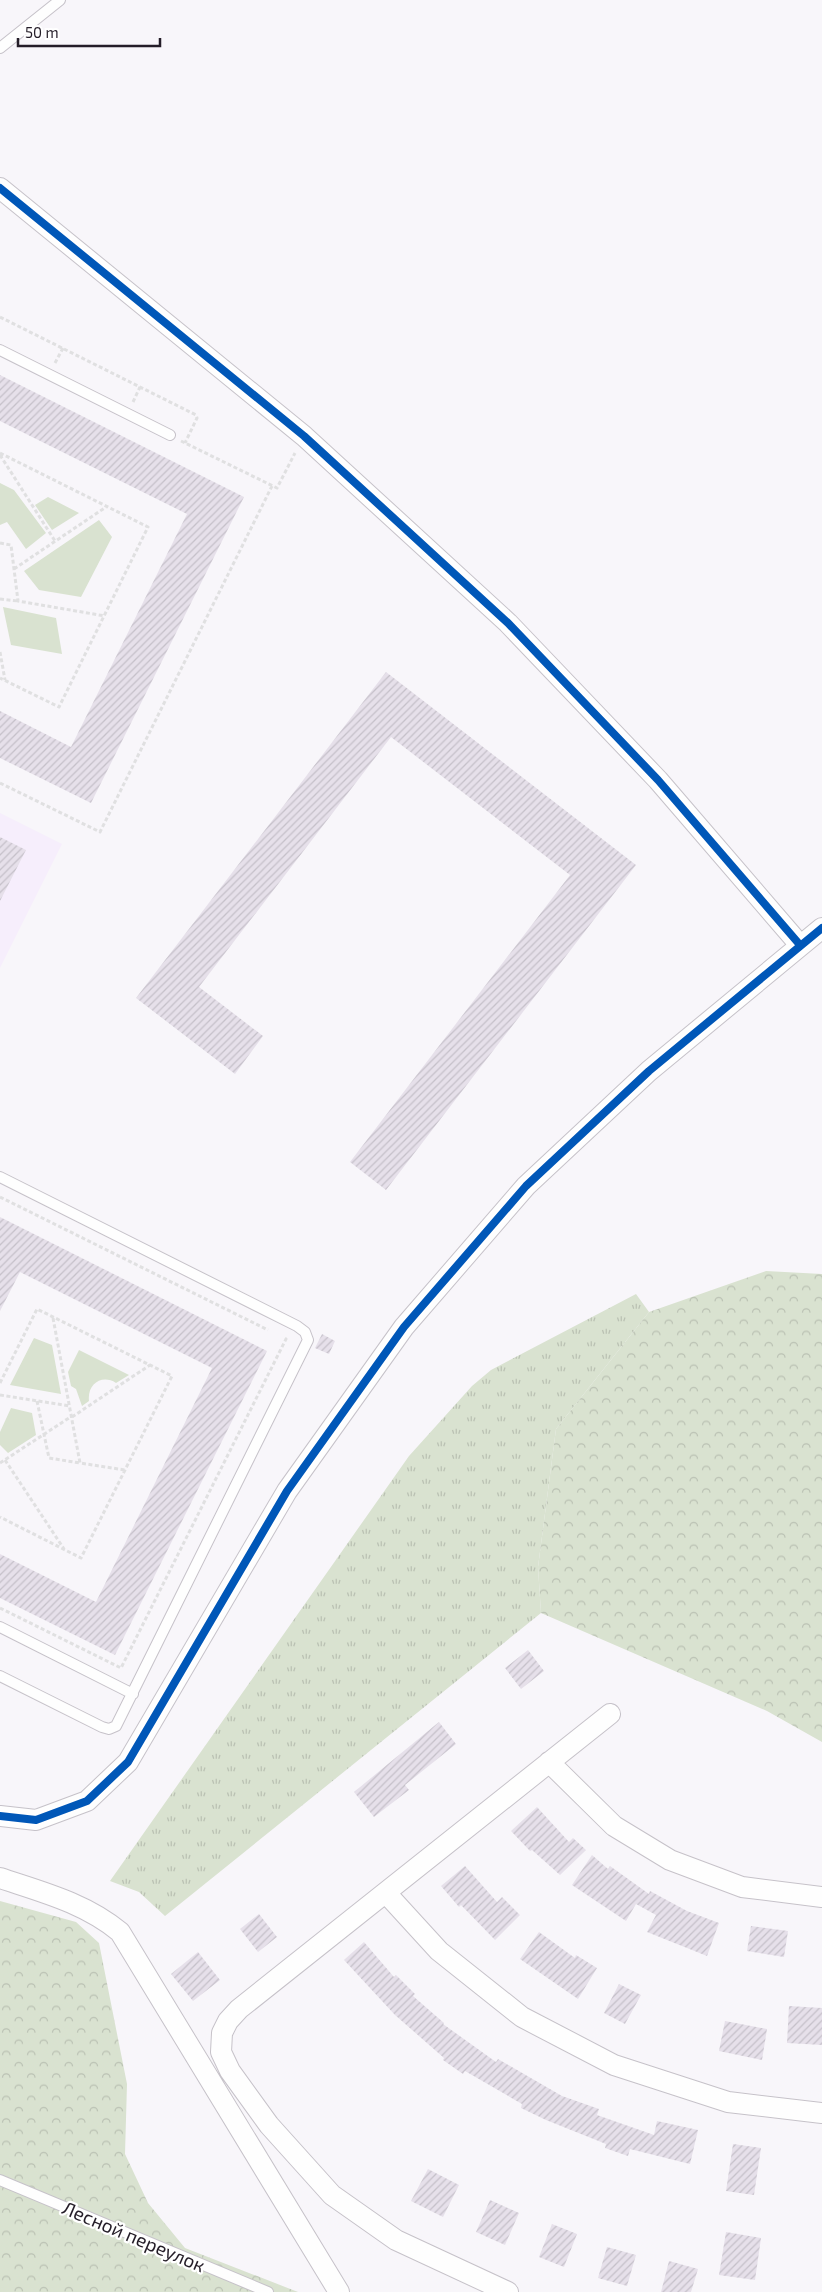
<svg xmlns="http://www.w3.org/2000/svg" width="822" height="2292" font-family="'Exo 2',sans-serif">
	<defs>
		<pattern id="grass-tufts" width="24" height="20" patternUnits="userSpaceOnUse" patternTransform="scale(1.25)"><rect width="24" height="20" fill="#d9e2d0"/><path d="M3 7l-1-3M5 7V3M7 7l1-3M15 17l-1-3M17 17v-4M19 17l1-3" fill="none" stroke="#bac1b3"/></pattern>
		<pattern id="forest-crowns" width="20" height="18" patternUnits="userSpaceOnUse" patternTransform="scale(1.25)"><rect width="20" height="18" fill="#d9e2d0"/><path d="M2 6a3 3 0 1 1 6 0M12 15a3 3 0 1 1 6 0" fill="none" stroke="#bac1b3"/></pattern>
		<pattern id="building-hatch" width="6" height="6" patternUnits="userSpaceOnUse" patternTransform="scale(1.25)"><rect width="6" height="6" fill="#e6e0ea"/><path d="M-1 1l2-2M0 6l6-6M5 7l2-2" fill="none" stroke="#c5c0c9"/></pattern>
	</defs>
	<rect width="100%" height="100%" fill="#f8f6fa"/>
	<path fill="#f6eefc" d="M0 813 62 844 0 968Z"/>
	<path fill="url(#grass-tufts)" d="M636 1294 649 1312 556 1429 538 1567 541 1613 165 1916 139 1892 110 1881 409 1456 472 1386 491 1370Z"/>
	<path fill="url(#forest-crowns)" d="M766 1271 822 1274V1742L767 1711 541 1613 538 1567 556 1429 649 1312Z
		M0 1901 76 1922 99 1943 127 2084 125 2154 148 2203 185 2248 298 2292H0Z"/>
	<path fill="#d9e2d0" d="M0 483 14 490 46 533 26 549 7 522 0 525Z
		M48 497 79 513 52 530 35 505Z
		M99 520 112 537 81 597 39 590 24 571Z
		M3 607 56 618 62 654 11 645Z
		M34 1338 52 1345 61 1394 10 1385Z
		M79 1350 129 1375 116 1383C102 1374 87 1384 89 1401L82 1406 76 1389 71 1386 68 1372Z
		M11 1408 32 1413 36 1435 8 1453 0 1445V1432Z"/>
	<path fill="url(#building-hatch)" d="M0 375 244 497 91 803 0 758V711L71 747 187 514 0 421Z
		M386 672 636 865 386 1190 350 1162 570 875 391 737 199 987 263 1036 235 1074 136 998Z
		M0 837 26 850 0 901Z
		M0 1217 267 1351 115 1655 0 1598V1554L96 1602 212 1368 20 1272 0 1311Z
		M322 1334 335 1341 329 1354 315 1348Z
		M528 1650 544 1671 521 1689 505 1668Z
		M439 1722 456 1744 405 1785 409 1790 374 1817 354 1792Z
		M537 1807 569 1842 573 1838 586 1850 560 1875 532 1850 530 1851 511 1831Z
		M592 1855 608 1869 610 1866 649 1894 650 1891 687 1911 719 1923 707 1956 647 1932 656 1915 636 1904 626 1921 572 1885Z
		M465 1866 497 1902 502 1897 520 1915 495 1940 461 1905 459 1907 441 1886Z
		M259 1914 277 1937 258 1952 240 1929Z
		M751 1926 788 1931 784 1957 747 1951Z
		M539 1932 575 1958 576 1955 597 1968 578 1999 520 1959Z
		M364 1942 394 1977 396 1975 415 1994 413 1996 444 2023 443 2024 496 2062 498 2059 562 2096 599 2109 597 2115 654 2135 657 2121 698 2130 690 2164 630 2149 628 2156 605 2148 606 2144 546 2120 521 2108 522 2104 465 2071 463 2074 443 2060 444 2058 395 2015 344 1960Z
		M198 1952 220 1980 193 2001 171 1974Z
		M619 1984 641 1995 625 2024 604 2013Z
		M789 2006 822 2008V2045L787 2043Z
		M725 2021 767 2029 762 2060 719 2051Z
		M733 2144 761 2148 754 2195 726 2191Z
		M428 2169 459 2185 443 2217 411 2201Z
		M490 2200 519 2213 505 2245 476 2232Z
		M552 2224 577 2234 564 2267 539 2257Z
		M726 2232 761 2238 755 2280 719 2275Z
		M607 2247 636 2255 627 2286 598 2278Z
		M669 2261 698 2269 691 2292H661Z"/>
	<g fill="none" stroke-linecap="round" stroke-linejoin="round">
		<g stroke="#c6c2c9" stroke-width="12">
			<path id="lane" d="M0 48 60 0
				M0 350 170 435
				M0 1177 297 1326 305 1332 308 1340 116 1726 109 1729 102 1727 0 1676
				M0 1627 133 1694
				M0 2180 268 2292"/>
		</g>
		<g stroke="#c6c2c9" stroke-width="22">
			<path id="street" d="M0 188 304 436 508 623 658 780 800 945
				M549 1762 614 1826 670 1860 742 1887 822 1897
				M0 1816 36 1820 87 1801 128 1762 287 1491 404 1327 526 1186 649 1071 822 928
				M0 1878C42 1892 85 1903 120 1932L339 2292
				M386 1893 439 1951 522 2017 614 2065 728 2102 822 2113
				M508 2292 396 2240 332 2195 269 2125 230 2071 221 2052 222 2033 228 2021 239 2009 610 1714"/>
		</g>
		<path stroke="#e0e0e1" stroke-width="3" stroke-dasharray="4 2.5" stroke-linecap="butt" d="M0 317 196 415 197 418 185 443
			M55 363 63 348
			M133 402 140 387
			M181 441 277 488 295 453
			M0 453 148 527 59 707 0 678
			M0 455 55 541
			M0 543 11 545 18 601 105 616
			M14 569 106 507
			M0 599 18 601
			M0 652 5 680
			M0 783 100 832 272 486
			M0 1197 268 1330
			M53 1318 80 1463 125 1470
			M0 1383 37 1309 172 1376 81 1558 0 1517
			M0 1395 70 1406
			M37 1401 49 1458 80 1463
			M72 1417 150 1365
			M5 1460 64 1549
			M0 1463 72 1416
			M0 1608 121 1668 286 1339 283 1337"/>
		<use href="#lane" stroke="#fefefe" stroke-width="10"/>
		<use href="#street" stroke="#fefefe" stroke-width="20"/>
		<g stroke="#fff" stroke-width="11">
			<path id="cycleway" d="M0 188 304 436 508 623 658 780 800 945
				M0 1816 36 1820 87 1801 128 1762 287 1491 404 1327 526 1186 649 1071 822 928"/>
		</g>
		<use href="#cycleway" stroke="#0057b8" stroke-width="8"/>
	</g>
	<g text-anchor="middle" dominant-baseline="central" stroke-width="4.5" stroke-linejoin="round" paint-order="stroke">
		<g font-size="19" fill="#241d28" stroke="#fff">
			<text transform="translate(134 2236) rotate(23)">Лесной переулок</text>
		</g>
	</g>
	<path d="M18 38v8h142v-8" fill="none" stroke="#241d28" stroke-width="2.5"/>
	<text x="25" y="38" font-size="15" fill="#241d28" stroke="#ffffff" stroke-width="4" paint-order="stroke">50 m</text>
</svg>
